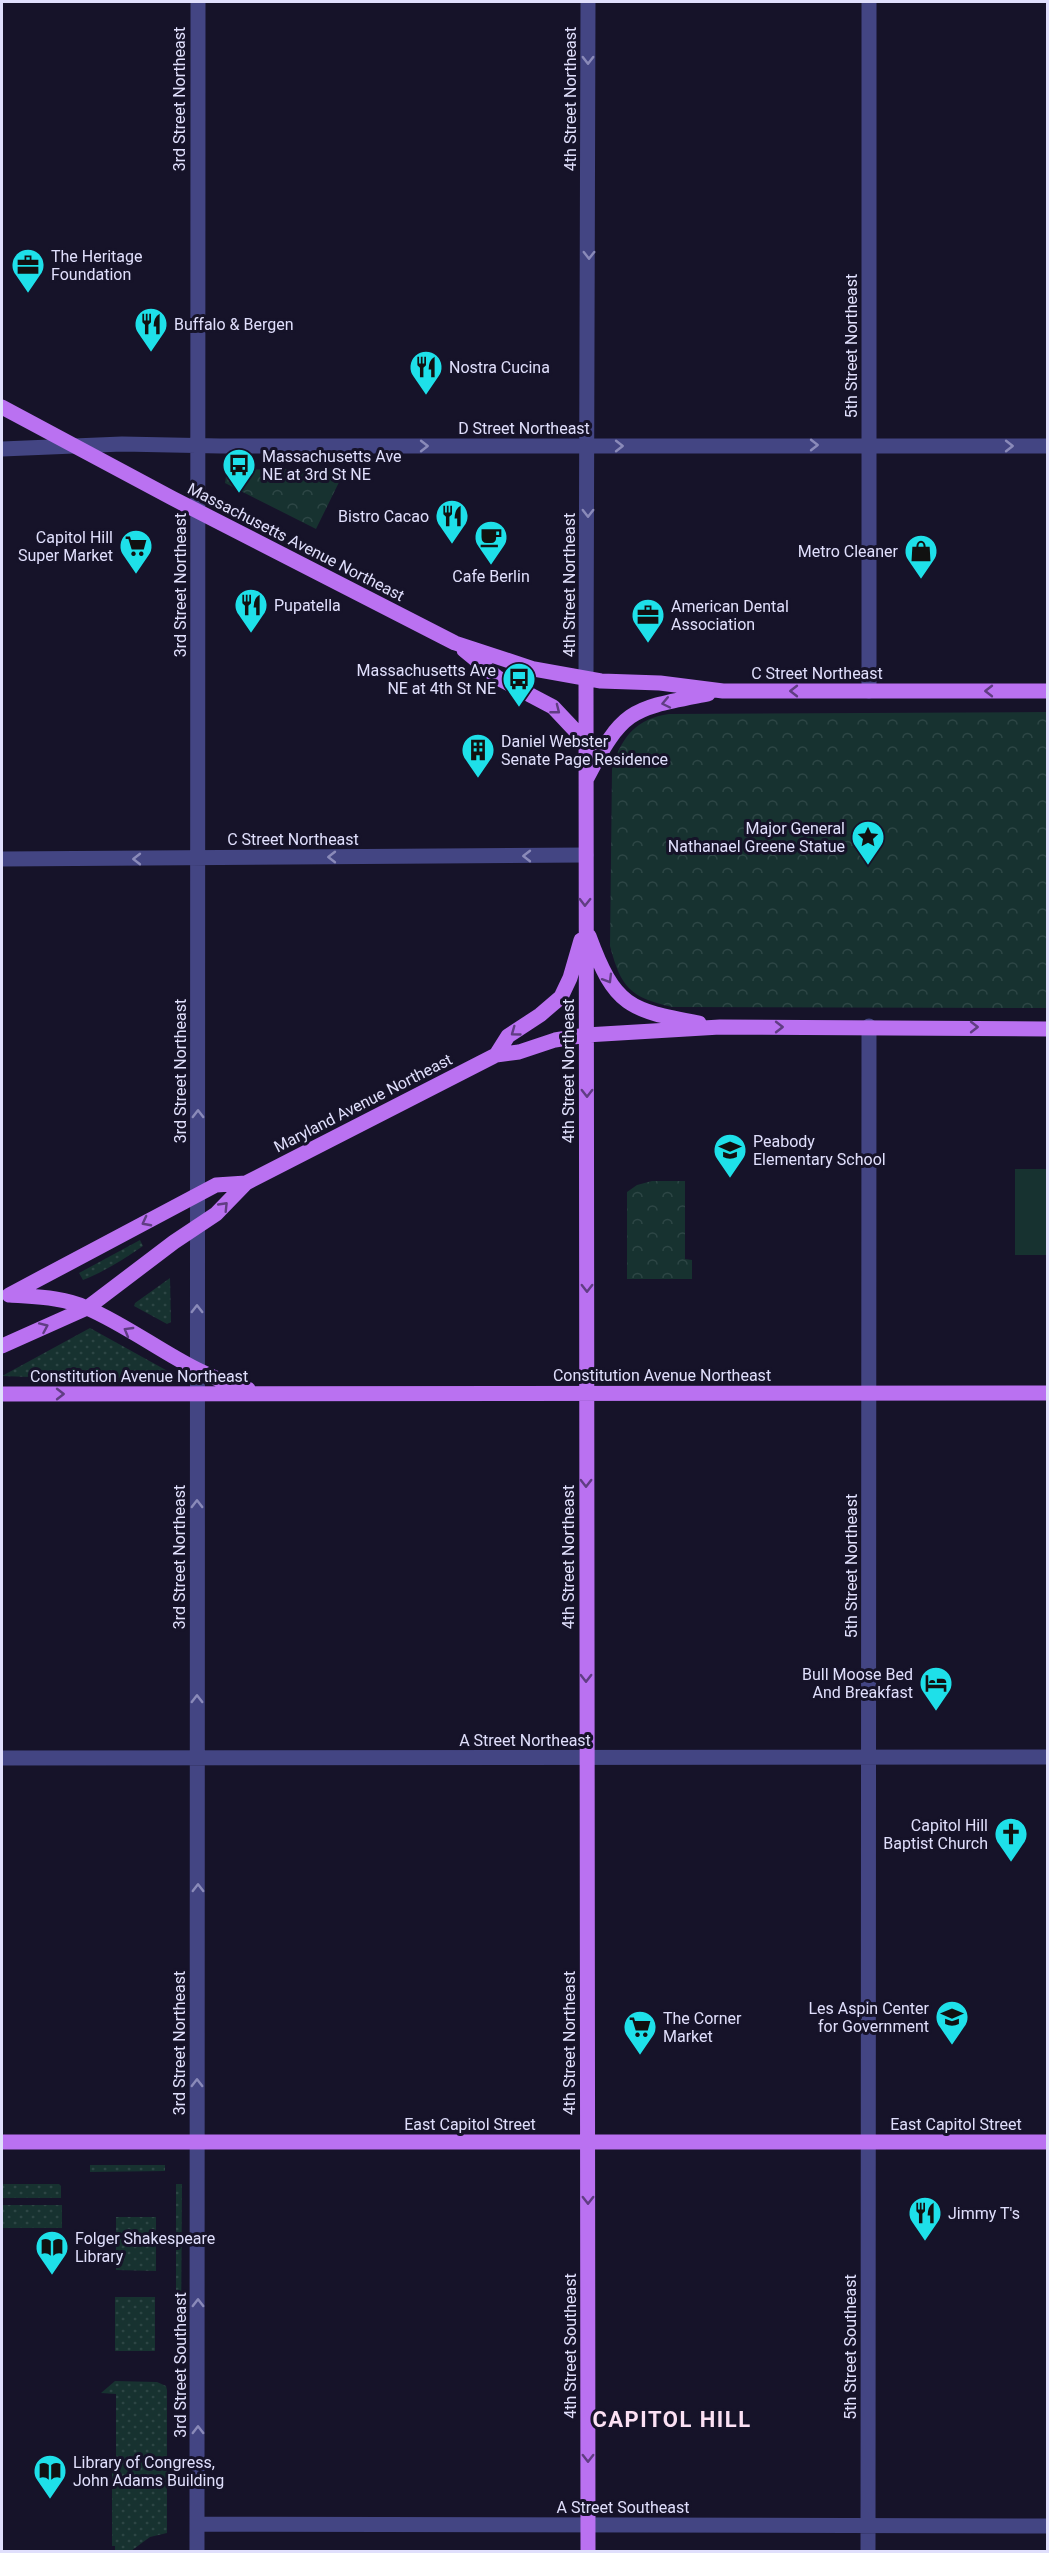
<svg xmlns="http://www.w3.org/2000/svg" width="1049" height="2553" font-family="Roboto,sans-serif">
	<defs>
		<pattern id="grass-dots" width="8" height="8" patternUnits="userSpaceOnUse" patternTransform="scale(1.5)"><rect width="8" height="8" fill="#173230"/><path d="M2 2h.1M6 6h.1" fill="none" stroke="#2d4645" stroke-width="1.8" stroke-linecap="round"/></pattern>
		<pattern id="park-crowns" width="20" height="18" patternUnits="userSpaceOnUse" patternTransform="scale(1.5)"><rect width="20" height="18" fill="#173230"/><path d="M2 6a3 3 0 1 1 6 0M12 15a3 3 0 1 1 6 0" fill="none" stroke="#2d4645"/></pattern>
	</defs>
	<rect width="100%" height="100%" fill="#161329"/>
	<path fill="url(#grass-dots)" d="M140 1240 143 1246C123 1260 105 1271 83 1280L79 1273Z
		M170 1278 171 1322 167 1324 134 1306 135 1303Z
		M90 1328 173 1374 169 1382 2 1376Z
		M90 2165H165V2171L90 2172Z
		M2 2184H59L61 2186V2198H2Z
		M176 2184H182L181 2341H176Z
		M2 2205H62V2228H2Z
		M116 2217H156V2271L116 2270Z
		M115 2297H155V2351H115Z
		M115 2381 157 2382 166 2386 167 2390V2533L150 2537 131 2551H115V2546H112V2459H116V2394L101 2393Z"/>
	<path fill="url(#park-crowns)" d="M346 468 316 529 225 483 227 470Z
		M1047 712V1008L672 1007C630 997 621 988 610 946L612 769C621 738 635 719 669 714Z
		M652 1181H685V1259L692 1260V1279H627V1192L637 1185Z"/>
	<path fill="#173230" d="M1015 1169H1047V1255H1015Z"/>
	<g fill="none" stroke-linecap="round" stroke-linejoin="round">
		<path stroke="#434583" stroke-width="15" d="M2 449 122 444 220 446H1048
			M586 679 588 2
			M869 691V2
			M2 859 586 855
			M2 1758 1048 1757
			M197 2524 1048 2526
			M197 2552 198 2
			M868 2552 869 1026"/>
		<path stroke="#ba71f1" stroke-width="15" d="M2 407 172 498 455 643 534 669 601 681 660 683 723 691H1048
			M464 650 498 678 553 707 585 741
			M586 679 588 2552
			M587 778C624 707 632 709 708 694
			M589 936C615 1007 629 1010 699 1023
			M496 1055 508 1036 540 1015 561 997 570 978 581 940
			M9 1295 216 1185 246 1183
			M10 1295C36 1297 63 1297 87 1308 142 1332 187 1374 248 1389
			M2 1346 87 1308 174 1242 216 1214 246 1183 496 1055 519 1052 555 1040 586 1035 720 1027 1048 1029
			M2 1394 1048 1393
			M2 2142H1048"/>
	</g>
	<defs><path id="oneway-chevron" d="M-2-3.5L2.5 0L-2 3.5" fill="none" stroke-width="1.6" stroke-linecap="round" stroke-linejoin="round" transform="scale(1.5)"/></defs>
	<g stroke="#8a8ab9">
		<use href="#oneway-chevron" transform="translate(588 60) rotate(90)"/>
		<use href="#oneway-chevron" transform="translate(589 255) rotate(90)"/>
		<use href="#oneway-chevron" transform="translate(814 445)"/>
		<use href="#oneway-chevron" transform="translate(424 446)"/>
		<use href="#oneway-chevron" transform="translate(619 446)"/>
		<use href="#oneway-chevron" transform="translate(1009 446)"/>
		<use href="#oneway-chevron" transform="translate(588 513) rotate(90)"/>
		<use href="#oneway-chevron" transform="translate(527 856) rotate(180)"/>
		<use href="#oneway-chevron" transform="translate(332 857) rotate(180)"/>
		<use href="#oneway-chevron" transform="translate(137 859) rotate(180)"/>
		<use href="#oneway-chevron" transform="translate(198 1114) rotate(-90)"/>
		<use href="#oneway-chevron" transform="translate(197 1309) rotate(-90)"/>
		<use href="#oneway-chevron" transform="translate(197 1504) rotate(-90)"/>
		<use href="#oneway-chevron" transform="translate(197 1699) rotate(-90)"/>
		<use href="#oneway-chevron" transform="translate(198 1888) rotate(-90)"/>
		<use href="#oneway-chevron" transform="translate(197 2083) rotate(-90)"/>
		<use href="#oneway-chevron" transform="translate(198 2303) rotate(-90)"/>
		<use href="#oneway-chevron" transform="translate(198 2430) rotate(-90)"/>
	</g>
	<g stroke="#603d83">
		<use href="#oneway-chevron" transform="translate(794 691) rotate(-180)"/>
		<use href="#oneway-chevron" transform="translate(989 691) rotate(180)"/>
		<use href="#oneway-chevron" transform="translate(666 703) rotate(168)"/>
		<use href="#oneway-chevron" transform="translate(556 710) rotate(38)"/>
		<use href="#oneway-chevron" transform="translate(585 902) rotate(91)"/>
		<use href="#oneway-chevron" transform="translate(608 979) rotate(59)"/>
		<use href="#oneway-chevron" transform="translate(779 1027)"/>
		<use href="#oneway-chevron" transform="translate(974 1027)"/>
		<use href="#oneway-chevron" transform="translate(515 1032) rotate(144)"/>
		<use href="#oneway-chevron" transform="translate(587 1093) rotate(90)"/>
		<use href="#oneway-chevron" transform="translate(224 1206) rotate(-46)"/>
		<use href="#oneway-chevron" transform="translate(146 1222) rotate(152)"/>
		<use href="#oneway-chevron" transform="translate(587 1288) rotate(90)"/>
		<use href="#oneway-chevron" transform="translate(44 1327) rotate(-24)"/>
		<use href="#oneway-chevron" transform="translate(128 1331) rotate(-150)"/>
		<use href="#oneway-chevron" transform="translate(60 1394)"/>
		<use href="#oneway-chevron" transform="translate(586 1483) rotate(90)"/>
		<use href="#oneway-chevron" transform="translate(586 1678) rotate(90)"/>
		<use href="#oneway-chevron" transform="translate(588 2200) rotate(90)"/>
		<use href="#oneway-chevron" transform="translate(588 2458) rotate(90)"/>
	</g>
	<defs>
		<g id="office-pin" transform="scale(1.725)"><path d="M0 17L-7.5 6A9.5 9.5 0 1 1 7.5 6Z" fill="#1ee0e9" stroke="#161329"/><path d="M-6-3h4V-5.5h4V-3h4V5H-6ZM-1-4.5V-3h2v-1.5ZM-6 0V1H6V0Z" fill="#111"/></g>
		<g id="restaurant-pin" transform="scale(1.725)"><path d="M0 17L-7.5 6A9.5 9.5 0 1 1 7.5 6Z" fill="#1ee0e9" stroke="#161329"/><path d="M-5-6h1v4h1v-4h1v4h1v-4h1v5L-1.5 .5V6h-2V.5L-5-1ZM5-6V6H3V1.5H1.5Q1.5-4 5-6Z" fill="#111"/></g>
		<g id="bus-pin" transform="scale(1.725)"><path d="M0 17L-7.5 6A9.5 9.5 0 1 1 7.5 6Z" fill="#1ee0e9" stroke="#161329"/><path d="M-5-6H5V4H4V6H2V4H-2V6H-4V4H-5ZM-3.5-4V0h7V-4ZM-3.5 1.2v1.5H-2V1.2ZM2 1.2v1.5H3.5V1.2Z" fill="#111"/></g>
		<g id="cafe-pin" transform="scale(1.725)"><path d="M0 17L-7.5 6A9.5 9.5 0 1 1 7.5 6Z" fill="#1ee0e9" stroke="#161329"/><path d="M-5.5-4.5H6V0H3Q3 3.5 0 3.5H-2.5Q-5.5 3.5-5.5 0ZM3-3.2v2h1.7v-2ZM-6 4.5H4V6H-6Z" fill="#111"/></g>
		<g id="supermarket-pin" transform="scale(1.725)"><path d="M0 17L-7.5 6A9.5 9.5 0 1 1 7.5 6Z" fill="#1ee0e9" stroke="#161329"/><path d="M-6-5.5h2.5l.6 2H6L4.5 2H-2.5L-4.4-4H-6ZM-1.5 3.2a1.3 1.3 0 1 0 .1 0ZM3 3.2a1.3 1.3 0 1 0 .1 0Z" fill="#111"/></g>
		<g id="shop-pin" transform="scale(1.725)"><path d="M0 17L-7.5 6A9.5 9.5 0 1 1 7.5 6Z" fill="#1ee0e9" stroke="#161329"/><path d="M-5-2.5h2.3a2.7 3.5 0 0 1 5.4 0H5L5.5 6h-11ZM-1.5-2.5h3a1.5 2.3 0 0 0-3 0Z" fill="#111"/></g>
		<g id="building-pin" transform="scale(1.725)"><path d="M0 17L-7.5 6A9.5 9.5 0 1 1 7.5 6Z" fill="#1ee0e9" stroke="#161329"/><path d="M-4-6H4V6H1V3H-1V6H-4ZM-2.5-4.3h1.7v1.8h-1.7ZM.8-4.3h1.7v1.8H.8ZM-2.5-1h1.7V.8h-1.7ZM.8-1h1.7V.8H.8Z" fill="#111"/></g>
		<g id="sight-pin" transform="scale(1.725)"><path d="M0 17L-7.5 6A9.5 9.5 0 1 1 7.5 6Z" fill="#1ee0e9" stroke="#161329"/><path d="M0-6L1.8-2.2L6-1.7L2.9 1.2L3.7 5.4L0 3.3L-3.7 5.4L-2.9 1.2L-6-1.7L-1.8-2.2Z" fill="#111"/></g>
		<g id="school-pin" transform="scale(1.725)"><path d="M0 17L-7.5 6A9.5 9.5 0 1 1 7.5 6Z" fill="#1ee0e9" stroke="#161329"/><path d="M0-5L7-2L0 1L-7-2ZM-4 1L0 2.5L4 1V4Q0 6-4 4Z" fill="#111"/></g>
		<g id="hotel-pin" transform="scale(1.725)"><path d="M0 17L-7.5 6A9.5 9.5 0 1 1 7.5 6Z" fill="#1ee0e9" stroke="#161329"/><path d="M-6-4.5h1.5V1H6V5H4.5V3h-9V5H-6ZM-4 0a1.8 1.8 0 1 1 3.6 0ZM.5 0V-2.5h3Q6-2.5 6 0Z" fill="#111"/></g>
		<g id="church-pin" transform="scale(1.725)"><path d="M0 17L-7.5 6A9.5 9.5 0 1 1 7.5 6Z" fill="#1ee0e9" stroke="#161329"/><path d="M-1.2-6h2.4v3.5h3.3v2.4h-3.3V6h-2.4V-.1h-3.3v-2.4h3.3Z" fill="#111"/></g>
		<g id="library-pin" transform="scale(1.725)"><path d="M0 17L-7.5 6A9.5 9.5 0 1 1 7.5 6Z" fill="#1ee0e9" stroke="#161329"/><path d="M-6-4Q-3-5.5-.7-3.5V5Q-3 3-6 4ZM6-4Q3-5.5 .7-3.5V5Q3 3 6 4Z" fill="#111"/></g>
	</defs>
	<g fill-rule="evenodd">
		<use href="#office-pin" x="28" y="265"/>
		<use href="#restaurant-pin" x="151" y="324"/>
		<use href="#restaurant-pin" x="426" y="367"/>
		<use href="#bus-pin" x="239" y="465"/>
		<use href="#restaurant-pin" x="452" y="516"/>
		<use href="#cafe-pin" x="491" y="537"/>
		<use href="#supermarket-pin" x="136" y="546"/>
		<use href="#shop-pin" x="921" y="551"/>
		<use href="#restaurant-pin" x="251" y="605"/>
		<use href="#office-pin" x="648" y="615"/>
		<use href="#bus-pin" x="519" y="679"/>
		<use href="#building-pin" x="478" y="750"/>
		<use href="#sight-pin" x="868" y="837"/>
		<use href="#school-pin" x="730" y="1150"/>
		<use href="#hotel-pin" x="936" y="1683"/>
		<use href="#church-pin" x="1011" y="1834"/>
		<use href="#school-pin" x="952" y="2017"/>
		<use href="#supermarket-pin" x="640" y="2027"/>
		<use href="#restaurant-pin" x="925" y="2213"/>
		<use href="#library-pin" x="52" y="2247"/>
		<use href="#library-pin" x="50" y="2471"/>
	</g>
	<g text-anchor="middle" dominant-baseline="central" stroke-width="6" stroke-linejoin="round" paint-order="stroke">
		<g font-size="16" fill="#e0dffc" stroke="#161329">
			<text transform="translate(179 99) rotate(-90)">3rd Street Northeast</text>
			<text transform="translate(570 99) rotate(-90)">4th Street Northeast</text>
			<text transform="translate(851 346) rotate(-90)">5th Street Northeast</text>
			<text x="524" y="428">D Street Northeast</text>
			<text transform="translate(296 542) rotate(27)">Massachusetts Avenue Northeast</text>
			<text transform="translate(180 585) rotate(-90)">3rd Street Northeast</text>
			<text transform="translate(569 585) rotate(-90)">4th Street Northeast</text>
			<text x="817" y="673">C Street Northeast</text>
			<text x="293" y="839">C Street Northeast</text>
			<text transform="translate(180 1071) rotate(-90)">3rd Street Northeast</text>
			<text transform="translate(568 1071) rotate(-90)">4th Street Northeast</text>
			<text transform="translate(363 1103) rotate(-27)">Maryland Avenue Northeast</text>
			<text x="662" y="1375">Constitution Avenue Northeast</text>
			<text x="139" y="1376">Constitution Avenue Northeast</text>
			<text transform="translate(179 1557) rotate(-90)">3rd Street Northeast</text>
			<text transform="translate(568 1557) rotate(-90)">4th Street Northeast</text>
			<text transform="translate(851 1566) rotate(-90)">5th Street Northeast</text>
			<text x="525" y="1740">A Street Northeast</text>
			<text transform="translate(179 2043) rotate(-90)">3rd Street Northeast</text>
			<text transform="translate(569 2043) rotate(-90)">4th Street Northeast</text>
			<text x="470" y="2124">East Capitol Street</text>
			<text x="956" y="2124">East Capitol Street</text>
			<text transform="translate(570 2346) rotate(-90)">4th Street Southeast</text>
			<text transform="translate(850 2347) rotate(-90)">5th Street Southeast</text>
			<text transform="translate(180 2365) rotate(-90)">3rd Street Southeast</text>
			<text x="623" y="2507">A Street Southeast</text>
		</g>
		<g font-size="16" fill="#e0dffc" stroke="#161329" text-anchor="start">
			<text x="51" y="256">The Heritage<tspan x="51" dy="18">Foundation</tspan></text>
			<text x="174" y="324">Buffalo &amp; Bergen</text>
			<text x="449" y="367">Nostra Cucina</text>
			<text x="262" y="456">Massachusetts Ave<tspan x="262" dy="18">NE at 3rd St NE</tspan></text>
			<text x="429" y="516" text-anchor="end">Bistro Cacao</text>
			<text x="113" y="537" text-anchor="end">Capitol Hill<tspan x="113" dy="18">Super Market</tspan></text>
			<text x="898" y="551" text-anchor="end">Metro Cleaner</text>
			<text x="491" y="576" text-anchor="middle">Cafe Berlin</text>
			<text x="274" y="605">Pupatella</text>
			<text x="671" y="606">American Dental<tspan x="671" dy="18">Association</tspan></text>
			<text x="496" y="670" text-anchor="end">Massachusetts Ave<tspan x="496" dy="18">NE at 4th St NE</tspan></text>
			<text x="501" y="741">Daniel Webster<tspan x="501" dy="18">Senate Page Residence</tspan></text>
			<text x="845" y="828" text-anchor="end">Major General<tspan x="845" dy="18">Nathanael Greene Statue</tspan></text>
			<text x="753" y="1141">Peabody<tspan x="753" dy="18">Elementary School</tspan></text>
			<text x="913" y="1674" text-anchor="end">Bull Moose Bed<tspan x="913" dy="18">And Breakfast</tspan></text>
			<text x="988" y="1825" text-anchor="end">Capitol Hill<tspan x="988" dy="18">Baptist Church</tspan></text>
			<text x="929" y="2008" text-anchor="end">Les Aspin Center<tspan x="929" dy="18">for Government</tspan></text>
			<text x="663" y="2018">The Corner<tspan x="663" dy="18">Market</tspan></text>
			<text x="948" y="2213">Jimmy T's</text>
			<text x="75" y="2238">Folger Shakespeare<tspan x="75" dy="18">Library</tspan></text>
			<text x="73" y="2462">Library of Congress,<tspan x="73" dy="18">John Adams Building</tspan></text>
		</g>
		<g font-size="22" font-weight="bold" letter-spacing="1.5" fill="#fce1f4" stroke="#161329">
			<text x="672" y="2419">CAPITOL HILL</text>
		</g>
	</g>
	<rect width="1049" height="2553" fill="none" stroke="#e0dffc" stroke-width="6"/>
</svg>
